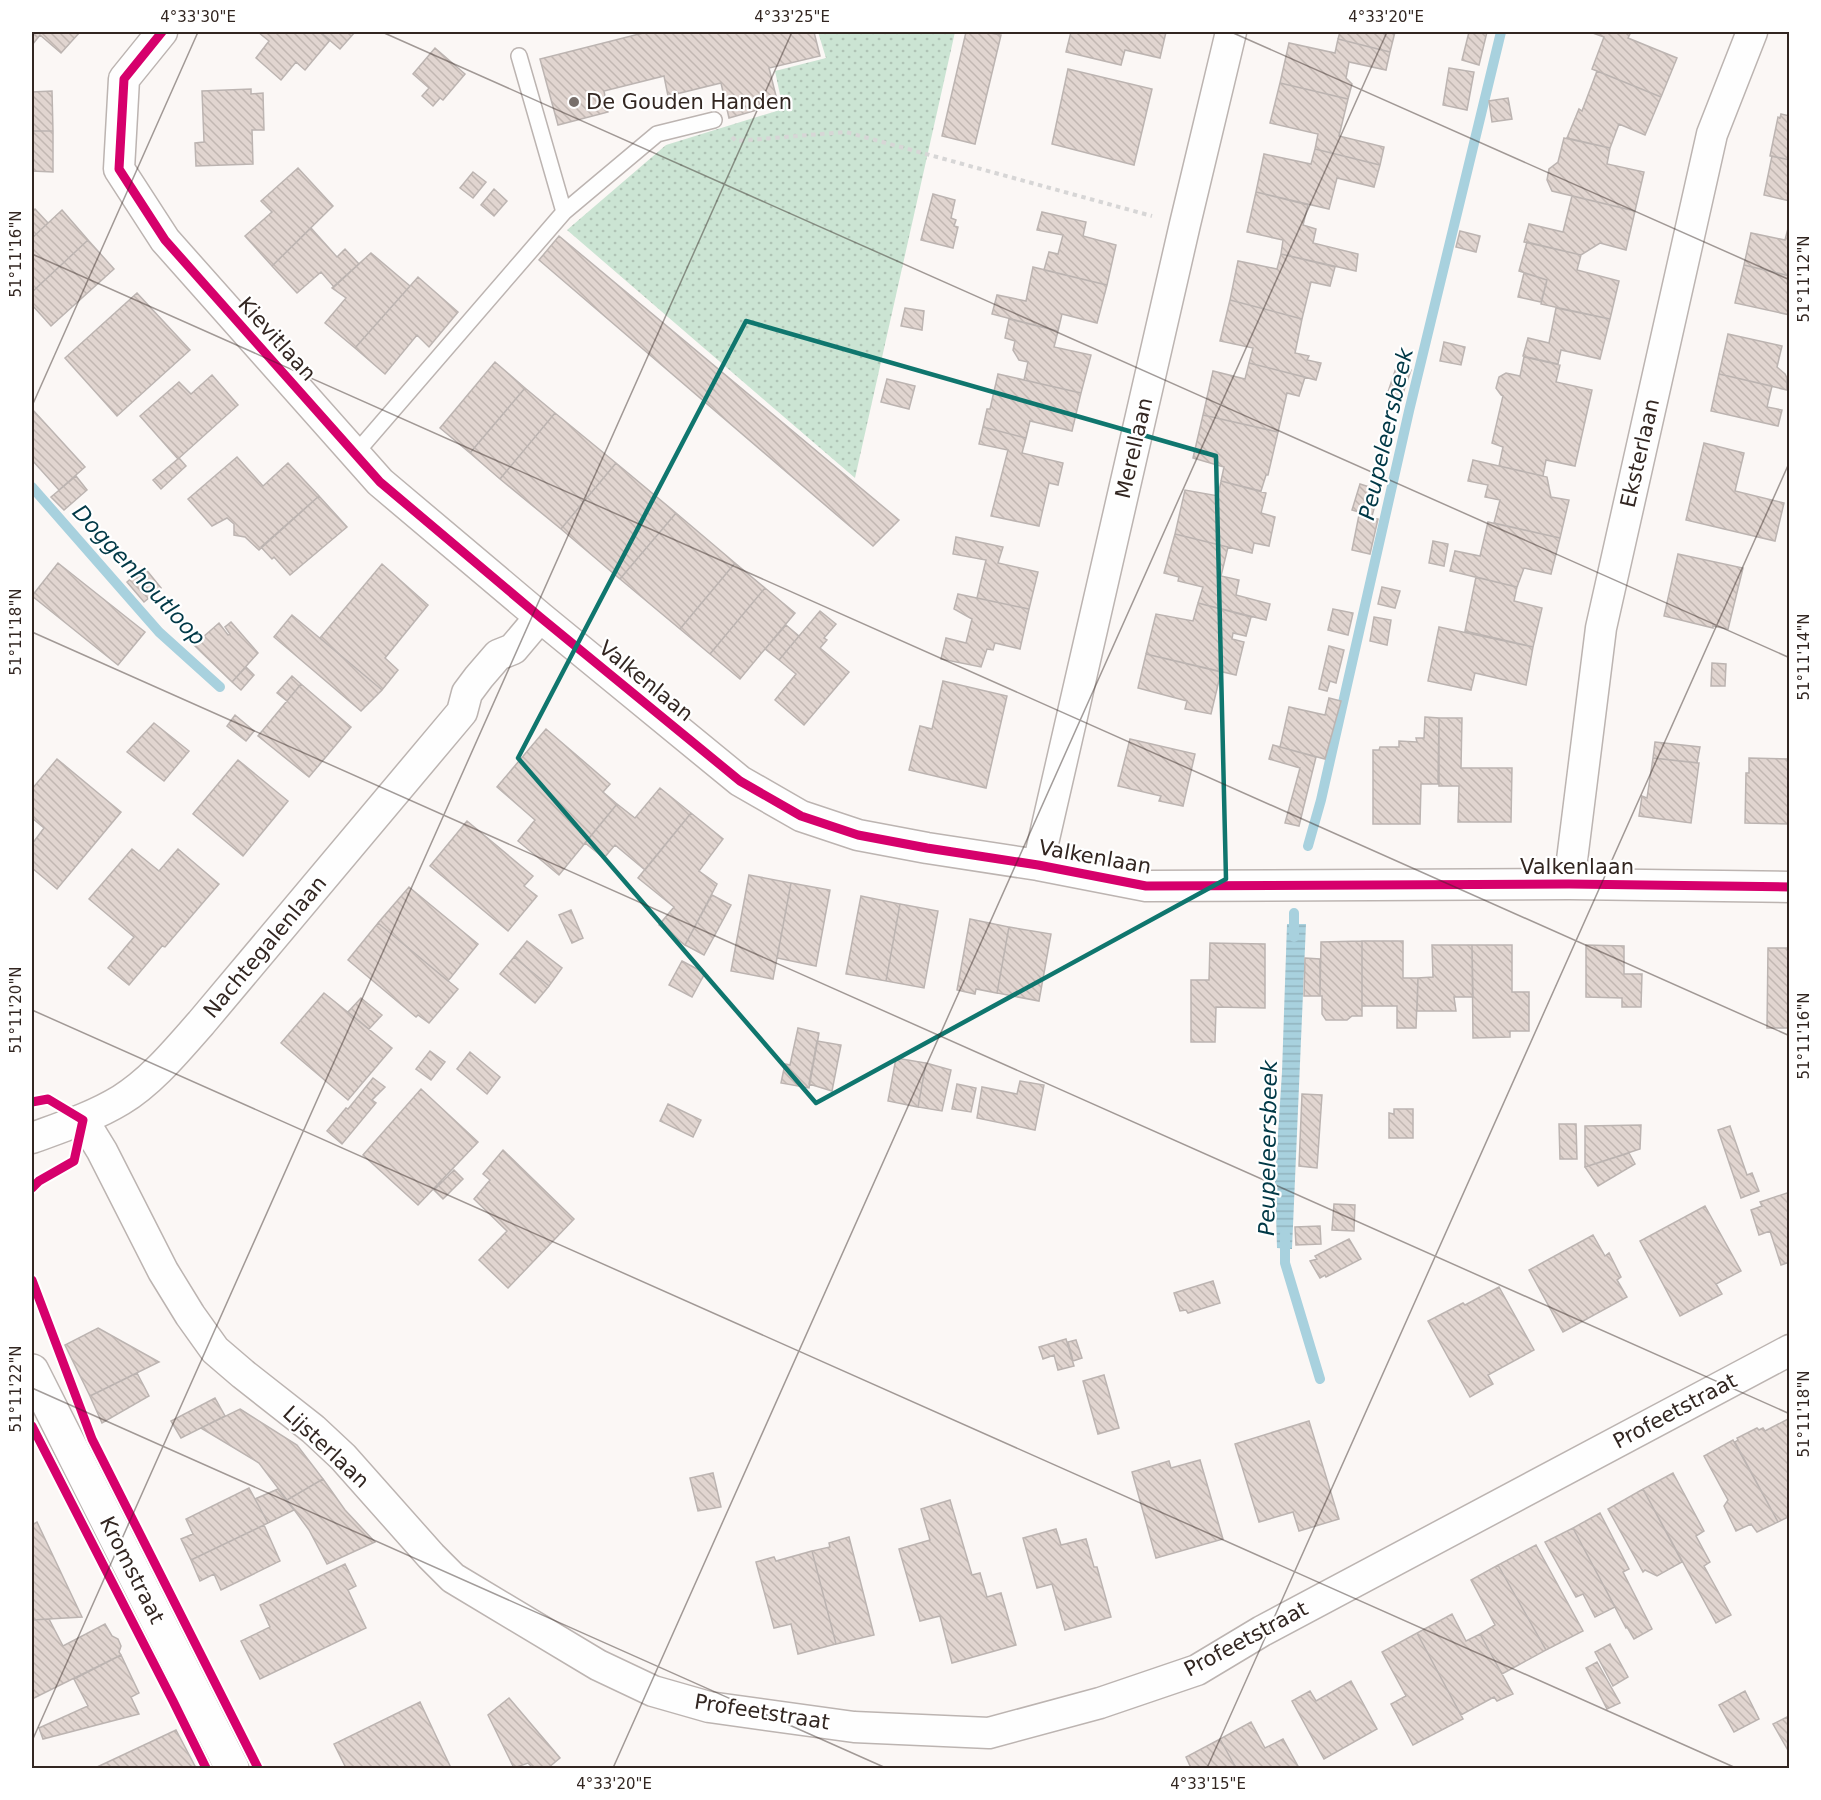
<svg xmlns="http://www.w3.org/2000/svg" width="1821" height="1800" font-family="'DejaVu Sans',sans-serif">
	<defs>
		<pattern id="park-dots" width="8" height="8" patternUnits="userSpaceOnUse" patternTransform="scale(1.5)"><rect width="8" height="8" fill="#cbe4d3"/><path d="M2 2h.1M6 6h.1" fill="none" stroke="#afc3b5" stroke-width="1.8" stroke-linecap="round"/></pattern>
		<pattern id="water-rules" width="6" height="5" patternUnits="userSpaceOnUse" patternTransform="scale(1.5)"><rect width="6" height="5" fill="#a8d1de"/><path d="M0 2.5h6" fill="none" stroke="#91b3be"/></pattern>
		<pattern id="building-back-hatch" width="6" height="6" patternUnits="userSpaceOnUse" patternTransform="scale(1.5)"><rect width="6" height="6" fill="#e1d5d0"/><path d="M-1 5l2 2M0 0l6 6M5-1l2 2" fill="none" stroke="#c2b7b2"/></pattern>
	</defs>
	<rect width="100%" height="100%" fill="#fbf7f5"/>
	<path fill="url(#park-dots)" d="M818 32H955L855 478 567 230 666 145 783 109 775 71 826 58Z"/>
	<path fill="url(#water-rules)" d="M1287 924H1306L1292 1249 1277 1248 1275 1180 1282 1072Z"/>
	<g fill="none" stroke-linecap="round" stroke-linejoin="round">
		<path stroke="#a8d1de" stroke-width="10" d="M32 487 159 632 220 687
			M1308 846 1321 800 1409 411 1501 32
			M1294 937V913
			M1285 1234V1263L1320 1379"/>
	</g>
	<path fill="url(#building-back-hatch)" stroke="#bcb4b1" stroke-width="1.5" d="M32 32H80L61 53 40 35 32 45Z
		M258 32H320L330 40 305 70 296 62 281 80 256 58 269 41Z
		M320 32H355L340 49Z
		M647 32H814L820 56 769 68 778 104 729 118 721 83 668 96 664 76 604 91 608 112 558 125 540 59Z
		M966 32H985L1001 35 975 144 942 136Z
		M1071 32H1166L1160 58 1125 50 1121 65 1066 52Z
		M1340 32H1395L1390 52 1338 39Z
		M1469 32H1487L1479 65 1462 60Z
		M1590 32H1631L1628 38 1677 58 1661 97 1592 69 1604 37Z
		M1338 39 1390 52 1386 70 1349 62 1346 78 1352 84 1348 99 1280 83 1289 43 1335 53Z
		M435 48 465 74 443 100 440 98 433 106 422 96 429 88 413 74Z
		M1449 68 1474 72 1467 110 1443 105Z
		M1068 69 1152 89 1134 165 1052 144Z
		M1597 71 1661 97 1645 135 1619 124 1610 148 1567 138 1579 109 1582 111Z
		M1280 83 1348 99 1339 136 1384 147 1380 165 1315 149 1318 134 1270 123Z
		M251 89V94L263 93 264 130H252L253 164 196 166 195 143 204 142 202 91Z
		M52 91 53 131H32V92Z
		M1508 98 1512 119 1492 122 1489 101Z
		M1781 114 1790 116V160L1770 156 1778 117 1780 118Z
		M32 131H53V172L32 171Z
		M1564 138 1610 148 1607 164 1644 172 1635 211 1552 191 1547 180 1549 169 1558 162Z
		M1315 149 1380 165 1374 187 1337 178 1329 209 1256 192 1264 154 1311 164Z
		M1772 156 1790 160V201L1764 195Z
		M298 168 333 206 272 266 245 236 272 212 261 201Z
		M473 172 486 182 473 198 460 188Z
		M494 189 507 201 494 216 481 205Z
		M1256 192 1308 205 1303 225 1316 229 1313 243 1358 254 1356 271 1281 254 1283 240 1247 232Z
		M933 194 955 200 951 218 956 220 954 226 958 227 953 248 921 240Z
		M1572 196 1635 211 1626 250 1600 243 1581 255 1524 242 1529 224 1563 232Z
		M35 209 48 223 32 238V212Z
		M62 210 88 240 32 292V238Z
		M1042 212 1086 222 1083 236 1116 245 1107 285 1044 270 1049 252 1058 254 1063 235 1037 230Z
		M1790 221V276L1744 265 1751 233 1785 240Z
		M311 228 337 257 345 249 359 264 334 287 321 272 297 293 272 266Z
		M1460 231 1480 236 1476 252 1456 247Z
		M559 236 899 520 873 546 539 260Z
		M88 240 114 269 51 326 32 305V292Z
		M1527 242 1581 255 1577 270 1619 281 1610 319 1541 304 1547 280 1519 271Z
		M371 253 410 286 355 348 325 323 346 298 332 288Z
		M1281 254 1335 267 1330 286 1311 282 1302 319 1230 300 1238 261 1277 269Z
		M1744 265 1790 276V315L1735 303Z
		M1033 267 1107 285 1097 323 1062 314 1058 331 992 314 997 295 1026 301Z
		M1524 273 1547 280 1541 302 1518 297Z
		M418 277 458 312 429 347 417 335 385 374 355 348Z
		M137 293 190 350 117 416 65 358Z
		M1230 300 1302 319 1295 353 1309 356 1307 360 1321 363 1316 380 1249 363 1253 348 1220 341Z
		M905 308 924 311 922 330 901 326Z
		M1556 308 1610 319 1600 359 1561 350 1558 364 1523 356 1528 338 1549 343Z
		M1009 319 1058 331 1054 347 1091 355 1081 393 1024 380 1028 362 1019 360 1013 350 1015 341 1005 338Z
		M1728 334 1782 346 1777 367 1785 374 1787 378V390L1719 374Z
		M1444 342 1465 347 1461 365 1440 361Z
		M1524 357 1560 365 1556 382 1592 390 1575 466 1546 460 1543 476 1499 466 1503 447 1492 443 1503 396 1501 395 1496 388 1499 377 1506 373 1520 376Z
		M495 362 525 388 470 453 440 428Z
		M1249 363 1305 377 1299 396 1287 393 1278 432 1203 415 1213 371 1245 379Z
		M1397 365 1411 370 1401 399 1387 395Z
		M998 374 1081 393 1072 431 1030 421 1026 438 983 427 987 409H990Z
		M1719 374 1772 386 1767 407 1782 410 1778 426 1711 411Z
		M212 375 238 405 178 459 140 416 179 382 191 394Z
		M887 379 915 386 909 409 881 402Z
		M525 388 555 413 500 479 470 453Z
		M32 409 85 467 59 490 32 460Z
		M555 413 616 463 561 529 500 479Z
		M1203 415 1278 432 1268 475H1266L1261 491 1221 481 1224 467 1193 458Z
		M983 427 1026 438 1022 453 1063 463 1058 485 1049 483 1039 526 991 516 1008 450 979 444Z
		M1704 443 1744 453 1735 491 1784 503 1775 541 1686 520Z
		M237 457 263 486 288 463 319 496 259 550 245 537 234 535V524L227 518 212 526 188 499Z
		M179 458 186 466 161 489 153 480Z
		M1473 460 1547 477 1551 497 1569 500 1560 538 1494 523 1500 500 1485 497 1488 485 1468 481Z
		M616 463 676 513 620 579 561 529Z
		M76 476 87 490 64 510 51 497Z
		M1221 481 1266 493 1261 513 1275 517 1269 546 1254 543 1252 553 1175 534 1185 490 1218 496Z
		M1360 484 1379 490 1372 516 1352 510Z
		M319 496 347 527 290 575 274 557 272 559 261 547Z
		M676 513 735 563 680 629 620 579Z
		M1359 515 1378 519 1370 554 1352 550Z
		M1488 522 1560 538 1551 574 1524 568 1517 587 1450 571 1455 551 1480 556Z
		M1175 534 1228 547 1221 576 1239 580 1236 595 1270 604 1266 620 1198 603 1203 587 1178 581 1179 577 1164 573Z
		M956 537 1003 547 998 563 1038 572 1029 609 977 598 986 560 953 554Z
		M1433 541 1448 544 1444 566 1429 563Z
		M1678 554 1743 568 1728 629 1713 626V628L1664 616Z
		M58 563 145 632 118 665 32 596Z
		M735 563 765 588 710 654 680 629Z
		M382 564 428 605 385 658 398 670 382 690 320 638Z
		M144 567 161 588 144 602 127 582Z
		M1476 577 1517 587 1514 601 1542 608 1533 647 1465 631Z
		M1382 587 1400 591 1395 608 1378 604Z
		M765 588 795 613 740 679 710 654Z
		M958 594 1029 609 1020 649 995 643 993 650 987 649 981 667 941 659 946 638 966 643 972 619 954 609Z
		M1198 603 1251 617 1246 636 1233 633 1232 639 1244 642 1236 675 1146 654 1156 614 1193 621Z
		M1333 609 1353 613 1348 635 1328 630Z
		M820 611 836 624 824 638 827 640 820 648 849 672 804 725 775 700 796 674 779 660Z
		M292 615 382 690 361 711 274 637Z
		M1374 617 1391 620 1387 645 1370 641Z
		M231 622 258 653 232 682 194 645 219 623 228 635 230 634 225 627Z
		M786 625 799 636 779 660 765 649Z
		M1439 627 1533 647 1526 685 1475 673 1471 690 1428 681Z
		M1329 646 1344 650 1336 683 1330 681 1327 691 1319 689Z
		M1146 654 1221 672 1211 714 1185 709 1187 701 1138 688Z
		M1712 663 1726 664 1725 686H1711Z
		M246 667 254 675 241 690 232 682Z
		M292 676 301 684 287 701 277 693Z
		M943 681 1007 696 986 788 909 770 920 726 932 729Z
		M301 684 351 727 309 777 258 736Z
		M1329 698 1341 701 1325 759 1280 747 1289 707 1325 715Z
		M235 715 254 731 246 741 227 726Z
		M1425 717 1439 718 1438 784H1421L1420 824H1373V750H1379L1380 747H1399V741L1417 742 1416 738H1424Z
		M1439 718H1462L1461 768H1512L1511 822H1458L1459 786H1439Z
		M154 723 189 751 164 781 127 752Z
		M546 729 610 784 603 792 617 804 559 875 518 841 535 820 497 787Z
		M1130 739 1195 754 1183 806 1159 801 1161 796 1118 786Z
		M1655 742 1700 747 1697 763 1653 758Z
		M1273 745 1316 757 1299 826 1285 823 1300 768 1269 759Z
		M1653 758 1699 763 1691 823 1639 816 1642 796 1647 798Z
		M1749 758 1789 759V824L1745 823 1746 773H1749Z
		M57 759 121 812 57 889 32 868V844L44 828 32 818V789Z
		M238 760 288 801 243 856 193 814Z
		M660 788 691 813 645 870 615 845 604 858 585 843 617 804 635 818Z
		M691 813 723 839 699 871 717 884 685 945 659 925 674 907 638 878Z
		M467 821 533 876 524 886 537 896 508 931 430 866Z
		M132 849 159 871 178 849 219 884 165 947 162 946 129 985 108 968 134 937 89 899Z
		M749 875 791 883 773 979 731 971Z
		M791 883 830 890 816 966 777 958Z
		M409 887 478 944 448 981 378 923Z
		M712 895 731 905 704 955 685 945Z
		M861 896 900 904 886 981 846 974Z
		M900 904 938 911 924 988 886 981Z
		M571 910 583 938 572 943 559 915Z
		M970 919 1009 927 997 993 976 989 975 994 957 990Z
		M378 923 458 989 429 1023 418 1015 416 1017 348 960Z
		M1009 927 1051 934 1039 1001 997 993Z
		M527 941 562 968 549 986 514 957Z
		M1362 941V1016H1352L1347 1020H1326L1322 1014V996H1320L1321 942Z
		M1362 941H1403V978H1418L1416 1028H1397V1006H1362Z
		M1210 943 1265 944V1008L1216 1007 1215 1042H1191V980H1209Z
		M1432 945H1472L1473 997H1454L1456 1011H1417L1418 978 1433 977Z
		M1472 945H1512V992H1529V1031H1510V1037L1473 1038Z
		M1586 945 1624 946V974H1642L1641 1007H1622V998L1586 997Z
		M1768 948H1790V1028H1767Z
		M514 957 549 986 535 1003 500 974Z
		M1305 958 1320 959V996H1304Z
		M682 961 705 973 692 997 669 985Z
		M324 993 392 1048 348 1100 281 1043Z
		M361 998 382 1015 369 1029 348 1012Z
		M798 1028 819 1033 809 1088 781 1083 785 1064 790 1065Z
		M817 1041 841 1045 832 1091 809 1084Z
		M430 1051 445 1062 431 1080 416 1069Z
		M470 1052 500 1077 487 1094 457 1069Z
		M896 1058 926 1063 918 1107 888 1101Z
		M926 1063 951 1070 942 1111 918 1107Z
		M373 1078 385 1087 372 1100 376 1103 342 1144 327 1131 346 1108 348 1109Z
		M1020 1081 1044 1085 1035 1130 977 1118 982 1087 1017 1094Z
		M957 1084 976 1088 971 1112 952 1109Z
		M421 1089 478 1142 418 1205 363 1155Z
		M1302 1094 1322 1095 1317 1168 1299 1166Z
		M668 1104 701 1120 693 1137 660 1121Z
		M1394 1109H1413V1138H1389V1113L1394 1114Z
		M1559 1124H1576L1577 1159H1560Z
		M1641 1125 1640 1149 1585 1167V1126Z
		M1730 1126 1747 1175 1752 1173 1759 1191 1741 1198 1718 1130Z
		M503 1150 574 1219 508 1288 479 1260 507 1231 474 1199 490 1180 483 1174Z
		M1629 1153 1635 1164 1598 1186 1585 1167Z
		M454 1170 463 1179 443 1199 434 1190Z
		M1790 1192V1262L1781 1265 1770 1231 1759 1235 1751 1210 1762 1206 1760 1202Z
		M1334 1204 1355 1205 1354 1231 1332 1230Z
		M1705 1206 1741 1271 1716 1284 1722 1294 1680 1316 1640 1241Z
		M1320 1226 1321 1244 1296 1245 1295 1227Z
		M1593 1235 1605 1256 1609 1253 1621 1277 1617 1280 1627 1297 1563 1332 1529 1270Z
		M1349 1239 1361 1259 1326 1277 1325 1275 1320 1278 1310 1261 1317 1259 1315 1256Z
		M1213 1281 1220 1303 1188 1313 1186 1310 1180 1311 1174 1293Z
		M1499 1287 1534 1350 1488 1375 1493 1384 1470 1397 1428 1321 1463 1303 1465 1305Z
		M98 1328 159 1362 90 1396 65 1345Z
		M1066 1339 1074 1366 1058 1370 1054 1355 1043 1359 1039 1347Z
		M1076 1340 1082 1358 1073 1361 1068 1342Z
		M137 1373 149 1396 102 1423 90 1396Z
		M1104 1375 1119 1428 1098 1434 1083 1381Z
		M215 1398 225 1416 181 1438 171 1421Z
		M240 1409 297 1445 323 1479 287 1500 259 1463 201 1428Z
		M1790 1418V1500L1788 1501 1790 1516 1778 1522 1735 1442 1738 1440 1737 1438 1757 1428 1759 1430 1763 1428 1765 1431Z
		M1309 1421 1339 1519 1299 1531 1293 1512 1259 1522 1235 1444Z
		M1733 1440 1778 1522 1757 1532 1751 1524 1736 1531 1724 1506 1728 1500 1704 1456Z
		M1200 1460 1223 1539 1156 1558 1132 1472 1169 1461 1171 1468Z
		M713 1473 721 1507 698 1511 690 1478Z
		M1673 1473 1704 1531 1696 1536 1710 1562 1704 1566 1731 1615 1716 1623 1643 1489Z
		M323 1479 345 1510 375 1542 327 1564 309 1530 287 1500Z
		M249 1488 268 1523 191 1560 181 1539 193 1534 186 1519Z
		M278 1489 294 1510 268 1523 255 1499Z
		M1643 1489 1682 1562 1657 1576 1645 1570 1643 1572 1608 1509Z
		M950 1500 972 1575 980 1573 987 1597 1001 1593 1016 1645 952 1663 940 1616 920 1621 899 1549 930 1540 921 1509Z
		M1600 1513 1629 1569 1623 1572 1652 1629 1634 1639 1627 1627 1626 1628 1573 1528Z
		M37 1522 82 1617 32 1620V1525Z
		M264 1525 280 1561 221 1590 214 1574 200 1581 191 1560Z
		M1573 1528 1615 1607 1595 1617 1583 1594 1576 1597 1545 1542Z
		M1056 1529 1061 1545 1086 1539 1094 1567H1097L1111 1617 1065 1630 1052 1584 1037 1588 1023 1538Z
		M849 1537 874 1635 836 1644 812 1551 830 1547 829 1543Z
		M1536 1545 1583 1631 1546 1650 1498 1565Z
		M812 1551 836 1644 798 1654 791 1624 774 1628 756 1562 774 1557 776 1561Z
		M345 1564 356 1586 348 1590 366 1628 260 1679 241 1641 270 1627 260 1605Z
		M1498 1565 1546 1650 1502 1674 1480 1634 1495 1625 1471 1580Z
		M1452 1614 1466 1641 1480 1634 1513 1694 1497 1701 1494 1697 1461 1715 1417 1633Z
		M49 1619 63 1646 105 1624 112 1636 118 1639 121 1646 119 1652 121 1655 32 1699V1620Z
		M1417 1633 1463 1719 1413 1745 1391 1704 1406 1696 1382 1652Z
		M1610 1644 1628 1677 1613 1686 1595 1652Z
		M121 1655 139 1693 131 1697 139 1714 43 1739 39 1728 88 1706 74 1679Z
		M1597 1662 1620 1703 1607 1709 1586 1668Z
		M1351 1681 1377 1729 1324 1759 1292 1701 1310 1691 1316 1701Z
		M1745 1691 1759 1719 1734 1732 1719 1705Z
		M509 1698 560 1758 548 1768H533L528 1763 514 1768 488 1715Z
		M420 1702 451 1768H346L334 1744Z
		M1787 1717 1790 1722V1754L1773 1724Z
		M1251 1722 1265 1748 1283 1739 1299 1768H1236L1220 1739Z
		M176 1730 196 1768H95Z
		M1220 1739 1236 1768H1191L1186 1757Z"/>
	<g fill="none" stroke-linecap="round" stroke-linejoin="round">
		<g stroke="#bcb4b1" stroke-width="18">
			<path id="lane" d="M519 56 564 212
				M355 454 564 212 657 134 714 120"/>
		</g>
		<g stroke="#bcb4b1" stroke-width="33">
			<path id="street" d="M162 32 124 79 119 169 165 240 380 482 540 617 740 781 801 816 858 835 927 848 1038 865 1146 886 1569 884 1790 887
				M1038 865 1185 224 1231 32
				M1569 884 1601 628 1712 134 1752 32
				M83 1120 102 1151 163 1271 190 1315 215 1350 243 1374 313 1429 343 1457 431 1556 453 1578 598 1665 653 1691 709 1707 854 1727 989 1733 1100 1703 1197 1670 1262 1631 1790 1350
				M32 1138C62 1127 93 1117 121 1100 152 1081 177 1050 201 1023L462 712 467 693 479 677 498 655 513 649 540 617"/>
		</g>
		<g stroke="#bcb4b1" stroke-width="36">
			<path id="secondary" d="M32 1371 232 1768"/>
		</g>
		<path stroke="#d7d6d6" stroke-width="4" stroke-dasharray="4.5 4.5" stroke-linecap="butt" d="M732 137 736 141 846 132 1152 216"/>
		<use href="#lane" stroke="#fefefe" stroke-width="15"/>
		<use href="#street" stroke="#fefefe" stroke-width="30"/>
		<use href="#secondary" stroke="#fefefe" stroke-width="33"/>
		<g stroke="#fff" stroke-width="13">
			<path id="cycleway" d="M162 32 124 79 119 169 165 240 380 482 540 617 740 781 801 816 858 835 927 848 1038 865 1146 886 1569 884 1790 887
				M32 1102 48 1099 83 1120 74 1161 39 1181 32 1188
				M32 1280 92 1439 258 1768
				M32 1426 173 1701 206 1768"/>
		</g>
		<use href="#cycleway" stroke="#d6006c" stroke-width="9"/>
	</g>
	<path fill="none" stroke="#0f766e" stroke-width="4.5" stroke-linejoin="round" d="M746 321 1216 456 1226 879 816 1103 518 758Z"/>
	<path fill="none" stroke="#322621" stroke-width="1.5" stroke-opacity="0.45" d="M382 32 1790 658M1231 32 1790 280M32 254 1790 1036M32 406 198 32M32 632 1790 1414M32 1010 1736 1768M32 1388 886 1768M32 1741 792 32M32 1766 37 1768M613 1768 1387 32M1207 1768 1790 461"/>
	<circle fill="#786f6b" stroke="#fff" stroke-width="2" cx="574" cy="102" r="6"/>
	<g text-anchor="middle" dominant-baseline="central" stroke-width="4.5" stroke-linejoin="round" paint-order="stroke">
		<g font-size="21" fill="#322621" stroke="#fff" text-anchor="start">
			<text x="586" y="102">De Gouden Handen</text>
		</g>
		<g font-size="21" fill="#322621" stroke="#fff">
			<text transform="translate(277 339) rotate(48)">Kievitlaan</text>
			<text transform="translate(1134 448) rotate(-77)">Merellaan</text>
			<text transform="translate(1640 453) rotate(-77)">Eksterlaan</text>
			<text transform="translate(646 681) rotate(39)">Valkenlaan</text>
			<text transform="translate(1095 857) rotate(10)">Valkenlaan</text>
			<text x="1577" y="867">Valkenlaan</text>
			<text transform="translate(265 947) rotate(-50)">Nachtegalenlaan</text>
			<text transform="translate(1675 1411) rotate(-28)">Profeetstraat</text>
			<text transform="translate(326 1447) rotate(43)">Lijsterlaan</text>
			<text transform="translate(132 1570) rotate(63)">Kromstraat</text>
			<text transform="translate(1246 1639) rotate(-28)">Profeetstraat</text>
			<text transform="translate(762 1712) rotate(9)">Profeetstraat</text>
		</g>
		<g font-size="22" font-style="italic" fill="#003846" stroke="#fff">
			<text transform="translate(1386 434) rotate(-77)">Peupeleersbeek</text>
			<text transform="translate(139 575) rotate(47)">Doggenhoutloop</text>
			<text transform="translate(1268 1148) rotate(-89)">Peupeleersbeek</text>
		</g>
	</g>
	<rect width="1821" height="1800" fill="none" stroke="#ffffff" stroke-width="66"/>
	<rect x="33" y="33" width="1755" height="1734" fill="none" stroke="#322621" stroke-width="2"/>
	<g font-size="15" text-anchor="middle" fill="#322621">
		<text x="198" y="22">4°33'30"E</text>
		<text x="792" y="22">4°33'25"E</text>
		<text x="1386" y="22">4°33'20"E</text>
		<text transform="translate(16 254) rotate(-90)" y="5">51°11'16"N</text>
		<text transform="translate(1804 279) rotate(-90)" y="5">51°11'12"N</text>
		<text transform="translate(16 632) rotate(-90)" y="5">51°11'18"N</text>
		<text transform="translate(1804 657) rotate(-90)" y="5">51°11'14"N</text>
		<text transform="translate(16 1010) rotate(-90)" y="5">51°11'20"N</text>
		<text transform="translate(1804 1036) rotate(-90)" y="5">51°11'16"N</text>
		<text transform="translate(16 1389) rotate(-90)" y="5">51°11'22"N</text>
		<text transform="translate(1804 1414) rotate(-90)" y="5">51°11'18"N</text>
		<text x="614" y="1789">4°33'20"E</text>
		<text x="1208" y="1789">4°33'15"E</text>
	</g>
</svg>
